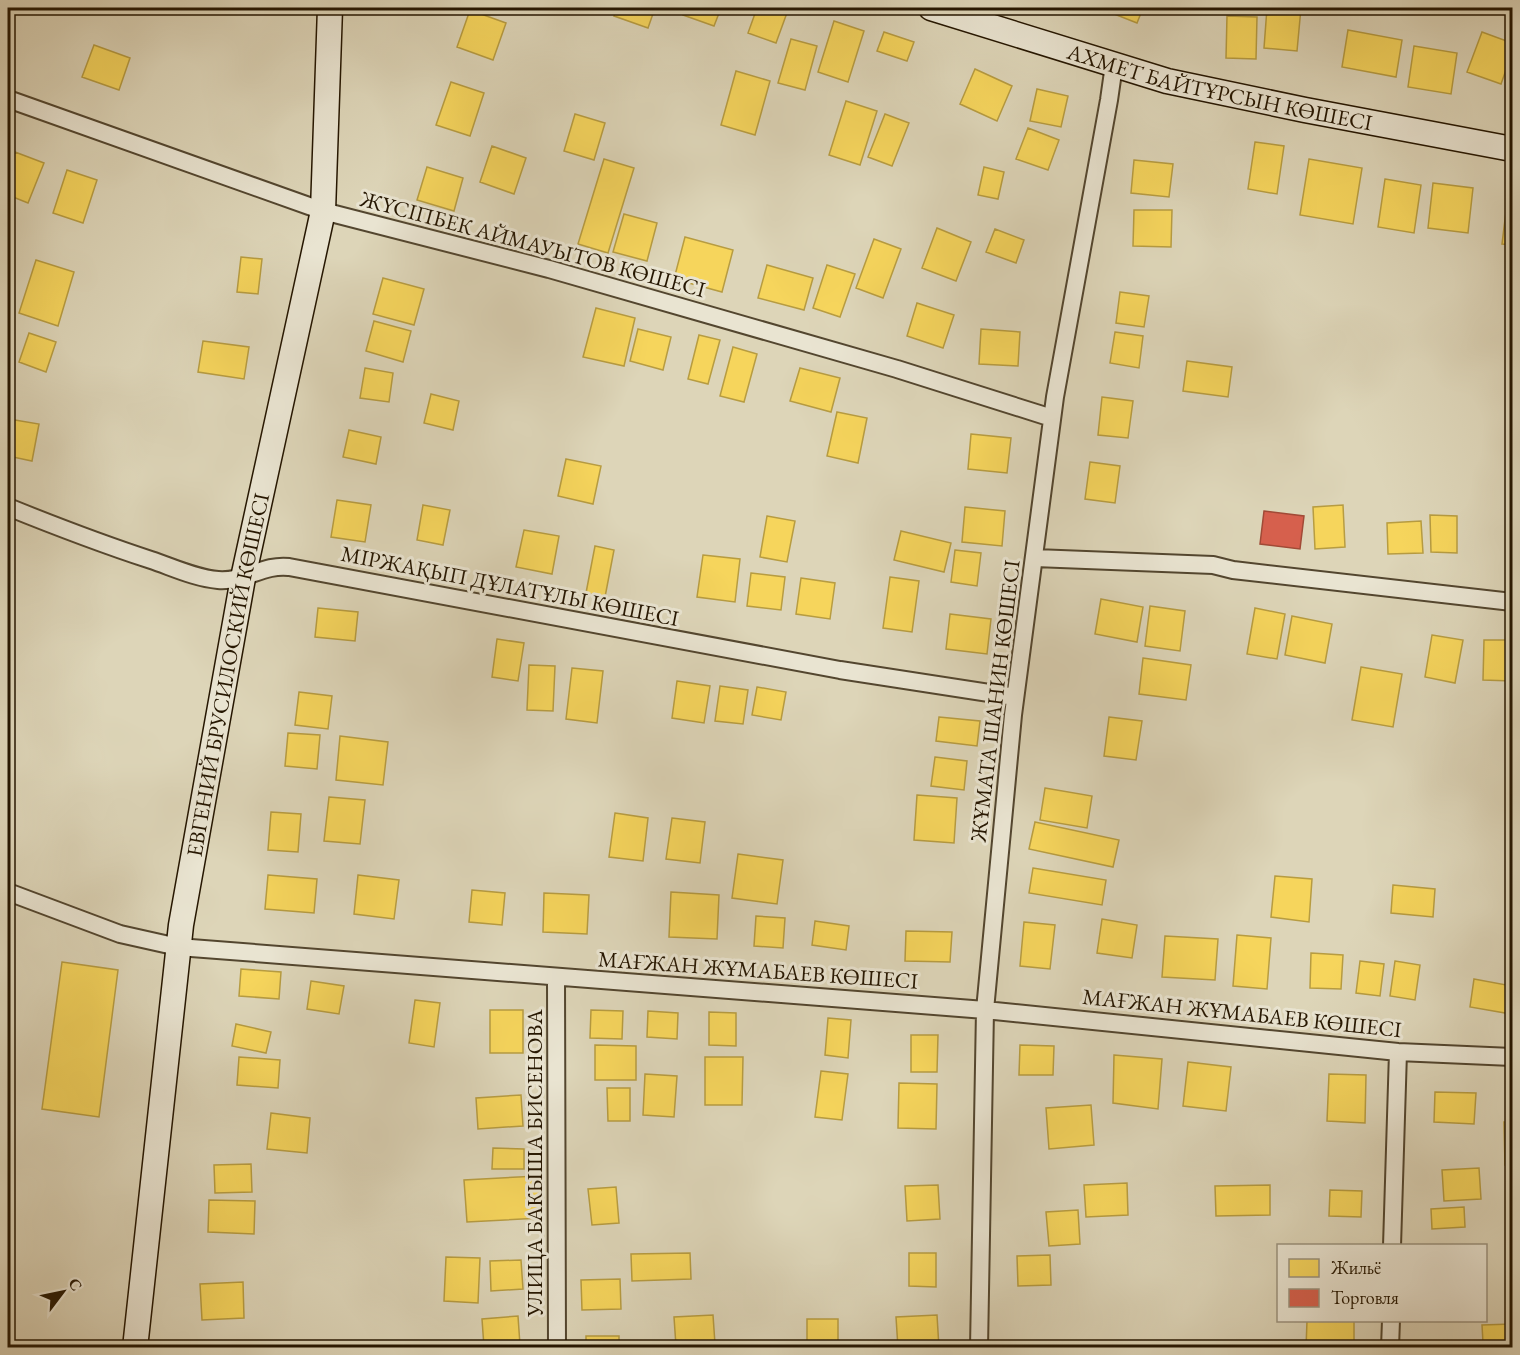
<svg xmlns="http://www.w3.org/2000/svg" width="1520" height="1355" font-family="'EB Garamond',serif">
	<rect width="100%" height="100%" fill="#ddd5b8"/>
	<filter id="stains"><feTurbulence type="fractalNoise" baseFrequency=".00333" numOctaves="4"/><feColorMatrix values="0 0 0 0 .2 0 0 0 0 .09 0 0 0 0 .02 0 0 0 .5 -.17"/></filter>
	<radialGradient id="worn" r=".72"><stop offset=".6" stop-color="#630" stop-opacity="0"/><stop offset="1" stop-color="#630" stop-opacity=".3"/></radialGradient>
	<path fill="#f6d55c" stroke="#b79c41" stroke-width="1.5" d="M118 8H134L133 12Z
		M618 8H655L648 28 614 16Z
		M686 8H721L714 26 683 15Z
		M757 8H781L788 10 776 43 748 33Z
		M1099 8H1143L1137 23Z
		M1267 8H1301L1297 51 1264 48Z
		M470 10 506 23 493 60 457 47Z
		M1227 16 1257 17 1256 59 1226 58Z
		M834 21 864 31 848 82 818 72Z
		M1348 30 1402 40 1396 77 1342 67Z
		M884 32 914 42 907 61 877 51Z
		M1482 32 1512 43V53L1501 84 1467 72Z
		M791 39 817 46 805 90 778 83Z
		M94 45 130 58 119 90 82 77Z
		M1414 46 1457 53 1451 94 1408 87Z
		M975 69 1012 86 997 121 960 104Z
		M736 71 770 81 755 135 721 125Z
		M451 82 484 93 470 136 436 125Z
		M1037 89 1068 96 1061 127 1030 121Z
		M846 101 877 111 860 165 829 155Z
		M575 114 605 123 594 160 564 151Z
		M885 114 909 123 892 166 868 157Z
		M1028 128 1059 140 1048 170 1016 159Z
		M1255 142 1284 146 1277 194 1248 189Z
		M492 146 526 158 514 194 480 182Z
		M15 152 44 163 28 203 8 195V171Z
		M604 159 634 168 608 253 578 244Z
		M1309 159 1362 168 1353 224 1300 215Z
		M1134 160 1173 164 1169 197 1131 193Z
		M427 167 463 178 454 211 417 200Z
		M984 167 1004 172 998 199 978 195Z
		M67 170 97 180 83 223 53 213Z
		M1385 179 1421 185 1414 233 1378 227Z
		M1433 183 1473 188 1468 233 1428 228Z
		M1508 195H1512V245L1502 244Z
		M1134 210H1172L1171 247 1133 246Z
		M624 214 657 223 647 261 613 252Z
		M937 228 971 242 956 281 922 268Z
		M995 229 1024 240 1016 263 986 252Z
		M685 237 733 250 722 292 674 279Z
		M874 239 901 249 883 298 856 288Z
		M241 257 262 259 258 294 237 292Z
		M36 260 74 272 58 326 19 313Z
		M767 265 813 278 804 310 758 298Z
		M827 265 855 274 840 317 813 308Z
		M383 278 424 289 414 325 373 314Z
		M1120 292 1149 296 1144 327 1116 323Z
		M917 303 954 315 943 348 907 336Z
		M596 308 635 318 624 366 583 357Z
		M374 321 411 331 403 362 366 351Z
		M638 329 671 337 663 370 630 361Z
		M981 329 1020 332 1018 366 979 364Z
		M1115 332 1143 336 1139 368 1110 363Z
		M29 333 56 342 46 372 19 362Z
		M699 335 720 340 708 384 688 379Z
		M203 341 249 347 244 379 198 372Z
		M733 347 757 354 744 402 720 396Z
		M1187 361 1232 367 1228 397 1183 391Z
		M365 368 393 373 389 402 360 398Z
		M800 368 840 378 831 412 790 401Z
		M431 394 459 401 453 430 424 423Z
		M1102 397 1133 401 1128 438 1098 435Z
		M837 412 867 418 858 463 827 456Z
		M9 419 39 424 32 461 8 456Z
		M349 430 381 437 376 464 343 457Z
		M971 434 1011 438 1007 473 968 469Z
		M566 459 601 466 593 504 558 496Z
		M1090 462 1120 466 1115 503 1085 499Z
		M337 500 371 505 365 542 331 537Z
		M423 505 450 510 443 545 417 540Z
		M1343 505 1345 547 1315 549 1313 507Z
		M965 507 1005 511 1002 546 962 542Z
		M1430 515 1457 516V553L1431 552Z
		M767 516 795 521 787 562 760 557Z
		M1421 521 1423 553 1388 554 1387 523Z
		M524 530 559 536 552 574 516 567Z
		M901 531 951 543 944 572 894 560Z
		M595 546 614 550 605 597 586 593Z
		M955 550 981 553 977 586 951 582Z
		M703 555 740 559 735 602 697 597Z
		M751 573 785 577 781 610 747 606Z
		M890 577 919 581 912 632 883 628Z
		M801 578 835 583 830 619 796 614Z
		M1101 599 1143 607 1137 642 1095 634Z
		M1150 606 1185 611 1180 651 1145 646Z
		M318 608 358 612 355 641 315 637Z
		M1255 608 1285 614 1277 659 1247 654Z
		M950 614 991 619 987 654 946 649Z
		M1292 616 1332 624 1325 663 1285 655Z
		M1432 635 1463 640 1455 683 1425 677Z
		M497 639 524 643 518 681 492 677Z
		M1484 640H1512V681L1483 680Z
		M1143 658 1191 665 1186 700 1139 694Z
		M529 665 555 666 553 711 527 710Z
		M1361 667 1402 674 1393 727 1352 720Z
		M572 668 603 671 597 723 566 719Z
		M677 681 710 686 704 723 672 718Z
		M720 686 748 690 743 724 715 721Z
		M757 687 786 692 781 720 752 715Z
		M299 692 332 696 328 729 295 725Z
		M939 717 980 721 977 746 936 741Z
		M1109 717 1142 721 1136 760 1104 756Z
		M288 733 320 735 317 769 285 766Z
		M340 736 388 742 383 785 336 780Z
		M935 757 967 761 964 790 931 786Z
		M1045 788 1092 796 1087 828 1040 820Z
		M917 795 957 798 954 843 914 840Z
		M329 797 365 800 360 844 324 841Z
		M271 812 301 814 298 852 268 850Z
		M615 813 648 818 643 861 609 857Z
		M672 818 705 822 700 863 666 859Z
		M1035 822 1119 840 1113 867 1029 849Z
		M738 854 783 860 777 904 732 898Z
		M1033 868 1106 880 1102 905 1029 893Z
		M268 875 317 879 314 913 265 909Z
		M358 875 399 880 394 919 354 914Z
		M1275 876 1312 879 1309 922 1271 917Z
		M1393 885 1435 889 1433 917 1391 913Z
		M472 890 505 893 502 925 469 922Z
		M671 892 719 895 717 939 669 937Z
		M544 893 589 895 587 934 543 932Z
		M756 916 785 918 783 948 754 946Z
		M1102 919 1137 925 1132 958 1097 953Z
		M815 921 849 926 846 950 812 945Z
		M1024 922 1055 925 1050 969 1020 966Z
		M906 931 952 932 950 962 905 961Z
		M1237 935 1271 938 1267 989 1233 986Z
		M1165 936 1218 939 1215 980 1162 977Z
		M1311 953 1343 955 1341 989 1310 988Z
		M1360 961 1384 964 1380 996 1356 993Z
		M1395 961 1420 965 1415 1000 1390 996Z
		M62 962 118 970 99 1117 42 1109Z
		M241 969 281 972 279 999 239 996Z
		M1474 979 1512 986 1511 1014 1470 1007Z
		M311 981 344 986 339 1014 307 1009Z
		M415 1000 440 1003 434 1047 409 1043Z
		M490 1010H523V1053H490Z
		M591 1010 623 1011 622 1039 590 1038Z
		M648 1011 678 1013 677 1039 647 1037Z
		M709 1012 736 1013V1046L709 1045Z
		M828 1018 851 1020 848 1058 825 1055Z
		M236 1024 271 1032 266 1053 232 1046Z
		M911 1035H938L937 1072H911Z
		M595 1045 636 1046V1080H595Z
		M1020 1045 1054 1046 1053 1075H1019Z
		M1114 1055 1162 1059 1158 1109 1113 1103Z
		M239 1057 280 1060 278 1088 237 1085Z
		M705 1057H743L742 1105H705Z
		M1188 1062 1231 1067 1226 1111 1183 1106Z
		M821 1071 848 1074 842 1120 815 1117Z
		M645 1074 677 1076 674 1117 643 1115Z
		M1329 1074 1366 1075 1365 1123 1327 1121Z
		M899 1083 937 1084 936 1129 898 1128Z
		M607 1088H630V1121H608Z
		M1435 1092 1476 1093 1474 1124 1434 1122Z
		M521 1095 523 1126 478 1129 476 1098Z
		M1091 1105 1094 1145 1049 1149 1046 1108Z
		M271 1113 310 1118 307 1153 267 1149Z
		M1504 1122H1512V1165H1505Z
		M493 1148 524 1149V1169H492Z
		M251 1164 252 1192 215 1193 214 1165Z
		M1479 1168 1481 1199 1444 1201 1442 1170Z
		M538 1176 540 1218 467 1222 464 1180Z
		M1127 1183 1128 1215 1086 1217 1084 1185Z
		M938 1185 940 1219 907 1221 905 1186Z
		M1270 1185V1215L1216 1216 1215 1186Z
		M616 1187 619 1223 592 1225 588 1189Z
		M1330 1190 1362 1191 1361 1217 1329 1216Z
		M209 1200 255 1201 254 1234 208 1232Z
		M1464 1207 1465 1227 1432 1229 1431 1209Z
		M1078 1210 1080 1244 1049 1246 1046 1212Z
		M690 1253 691 1279 632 1281 631 1254Z
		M909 1253H936V1287L909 1286Z
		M1050 1255 1051 1285 1018 1286 1017 1256Z
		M446 1257 480 1258 478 1303 444 1301Z
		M521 1260 523 1289 491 1291 490 1261Z
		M620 1279 621 1309 582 1310 581 1280Z
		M243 1282 244 1318 202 1320 200 1284Z
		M713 1315 715 1344 676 1346 674 1317Z
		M937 1315 939 1348H898L896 1317Z
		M518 1316 520 1345 484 1347 482 1319Z
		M807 1319H838V1348H807Z
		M1307 1321H1354V1348H1306Z
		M1512 1324V1342L1483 1343 1482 1325Z
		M586 1336H619V1348H586Z
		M202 1341 237 1342V1348H201Z"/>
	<path fill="#d6604d" stroke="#a14a36" stroke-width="1.5" d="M1264 511 1304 516 1300 549 1260 544Z"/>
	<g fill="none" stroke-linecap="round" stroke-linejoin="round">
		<g stroke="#53462f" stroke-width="20">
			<path id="street" d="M8 99 323 211 549 269 897 369 1052 418
				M8 507C55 526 102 544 151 560 172 567 195 578 218 580 245 582 263 564 289 567L840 670 1015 697
				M1035 558 1213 565 1233 570 1512 602
				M8 892 120 934 178 947 985 1010 1398 1052 1512 1057
				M556 978 557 1348
				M1392 1246 1398 1052
				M979 1348 985 1010 1013 715 1055 397 1109 100 1114 65
				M1390 1348 1391 1320"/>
		</g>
		<g stroke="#251601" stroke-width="27">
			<g id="secondary">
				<path id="s1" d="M931 8 1167 81 1305 110 1512 149"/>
				<path id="s2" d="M135 1348 181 925 243 578 323 211 330 8"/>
			</g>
		</g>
		<use href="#street" stroke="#e9e4d1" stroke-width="16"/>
		<use href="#secondary" stroke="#e9e4d1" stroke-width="24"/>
	</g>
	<g text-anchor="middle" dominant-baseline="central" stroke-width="6" stroke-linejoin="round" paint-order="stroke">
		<g font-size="22" fill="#251601" stroke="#e9e4d1">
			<text stroke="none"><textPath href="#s1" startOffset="300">АХМЕТ БАЙТҰРСЫН КӨШЕСІ</textPath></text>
			<text transform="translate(533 244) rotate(15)">ЖҮСІПБЕК АЙМАУЫТОВ КӨШЕСІ</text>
			<text transform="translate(510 586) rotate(11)">МІРЖАҚЫП ДҰЛАТҰЛЫ КӨШЕСІ</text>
			<text stroke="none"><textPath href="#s2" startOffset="680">ЕВГЕНИЙ БРУСИЛОСКИЙ КӨШЕСІ</textPath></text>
			<text transform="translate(995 701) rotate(-83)">ЖҰМАТА ШАНИН КӨШЕСІ</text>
			<text transform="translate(758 970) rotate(4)">МАҒЖАН ЖҰМАБАЕВ КӨШЕСІ</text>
			<text transform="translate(1242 1013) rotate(6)">МАҒЖАН ЖҰМАБАЕВ КӨШЕСІ</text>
			<text transform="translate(534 1163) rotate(-90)">УЛИЦА БАКЫША БИСЕНОВА</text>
		</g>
	</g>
	<rect width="1520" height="1355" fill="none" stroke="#ddd5b8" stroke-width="30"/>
	<rect x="9" y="9" width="1502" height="1337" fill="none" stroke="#251601" stroke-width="3"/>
	<rect x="15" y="15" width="1490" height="1325" fill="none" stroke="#251601" stroke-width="1.5"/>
	<rect x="1277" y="1244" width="210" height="78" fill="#e9e4d1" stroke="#9b927e" stroke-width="1.5"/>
	<rect x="1289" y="1259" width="30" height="18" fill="#f6d55c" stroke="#9b927e" stroke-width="1.5"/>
	<text x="1331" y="1274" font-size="18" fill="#251601">Жильё</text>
	<rect x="1289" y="1289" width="30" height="18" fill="#d6604d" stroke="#9b927e" stroke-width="1.5"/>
	<text x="1331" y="1304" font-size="18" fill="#251601">Торговля</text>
	<g transform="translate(63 1292) rotate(58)" stroke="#e9e4d1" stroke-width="4.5" paint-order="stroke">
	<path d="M0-4.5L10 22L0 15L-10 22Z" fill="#251601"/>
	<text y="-9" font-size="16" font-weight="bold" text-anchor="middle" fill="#251601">С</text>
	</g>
	<rect width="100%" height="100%" filter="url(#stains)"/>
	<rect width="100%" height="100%" fill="url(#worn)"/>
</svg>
